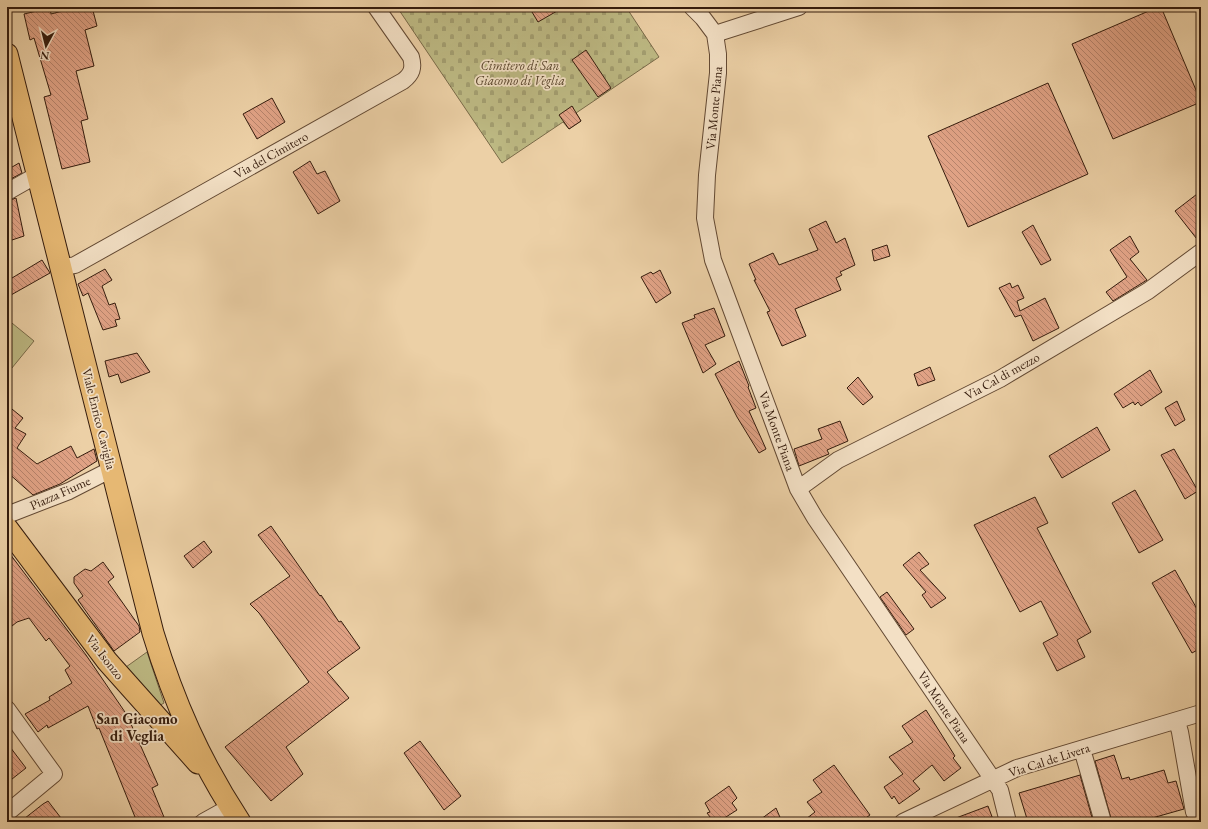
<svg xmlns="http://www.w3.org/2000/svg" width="1208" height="829" font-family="'EB Garamond',serif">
	<defs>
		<pattern id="cemetery-stones" width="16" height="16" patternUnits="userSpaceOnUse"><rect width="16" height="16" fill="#bdb983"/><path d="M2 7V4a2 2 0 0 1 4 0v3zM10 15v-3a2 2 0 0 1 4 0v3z" fill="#a39e70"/></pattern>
		<pattern id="building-back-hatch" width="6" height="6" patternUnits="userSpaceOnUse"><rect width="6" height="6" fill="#e0a285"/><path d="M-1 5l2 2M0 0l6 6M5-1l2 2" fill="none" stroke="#b6836b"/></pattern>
	</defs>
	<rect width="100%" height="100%" fill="#ecd0a6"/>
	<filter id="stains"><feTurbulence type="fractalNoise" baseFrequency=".005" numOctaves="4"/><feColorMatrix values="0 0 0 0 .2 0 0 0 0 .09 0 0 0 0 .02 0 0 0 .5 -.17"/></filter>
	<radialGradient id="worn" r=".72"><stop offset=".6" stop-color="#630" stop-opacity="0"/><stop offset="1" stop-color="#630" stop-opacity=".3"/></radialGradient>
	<path fill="#bdb983" stroke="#796a48" d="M7 319 34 341 7 374Z
		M147 652 164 703 157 707 126 667Z"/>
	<path fill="url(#cemetery-stones)" stroke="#796a48" d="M397 7H626L659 57 576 113 581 121 569 129 563 122 502 163Z"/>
	<path fill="url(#building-back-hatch)" stroke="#351c0d" d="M78 7H92L97 26 85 30 94 66 76 71 88 119 81 121 90 162 62 169 44 97 51 95 34 38 30 40 24 14 50 8 51 14Z
		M529 7H564L538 22Z
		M1158 7H1161L1201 102 1113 139 1072 44Z
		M586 50 611 88 598 97 572 60Z
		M1048 83 1088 174 968 227 928 136Z
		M272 98 285 122 257 139 243 114Z
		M572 106 581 121 569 129 559 115Z
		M310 161 317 174 325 171 340 201 318 214 293 172Z
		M19 163 22 173 7 181V170Z
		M1201 191V243H1200L1175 211Z
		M16 198 24 236 9 241 7 233V201Z
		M826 221 836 243 845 238 855 265 840 272 842 275 836 278 841 290 795 309 806 336 782 346 767 312 770 311 754 280H756L749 264 773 253 779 265 818 250 809 229Z
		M1033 225 1051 260 1041 265 1022 232Z
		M1130 236 1139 252 1130 259 1147 280 1113 301 1106 292 1127 277 1110 250Z
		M887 245 890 256 874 261 872 250Z
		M42 260 50 273 11 295 7 287V281Z
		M105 269 112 280 102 286 109 305 115 303 120 319 115 320 117 326 103 330 88 293 83 296 78 284Z
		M660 270 671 293 656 303 641 277 651 272 653 274Z
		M1010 283 1012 288 1018 285 1024 298 1017 301 1020 311 1045 298 1059 328 1033 341 1021 315 1015 317 999 288Z
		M714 308 725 336 705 345 716 364 703 373 682 323 695 318 694 315Z
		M137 353 150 372 121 383 118 374 109 377 105 361Z
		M739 361 749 386 748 387 756 408 749 411 766 449 759 453 737 417 715 374Z
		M930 367 935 380 918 386 914 374Z
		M1150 370 1162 392 1141 406 1138 402 1135 405 1133 402 1123 408 1114 394Z
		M858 377 873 397 863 405 847 388Z
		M1177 401 1185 420 1175 426 1165 408Z
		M7 405 23 418 15 428 26 434 17 448 37 464 71 446 77 458 94 449 97 461 60 484 33 495 7 472Z
		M840 421 848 441 827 450 829 454 799 466 794 449 822 439 818 429Z
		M1097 427 1110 450 1062 478 1049 456Z
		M1174 449 1198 491 1185 499 1161 455Z
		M1135 490 1163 540 1139 553 1112 503Z
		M1035 497 1048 523 1037 528 1091 632 1077 640 1085 657 1057 671 1043 643 1058 635 1041 601 1020 612 974 525Z
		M271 526 320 596 321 595 339 622 341 621 360 648 327 672 349 698 286 747 303 774 271 801 225 747 309 682 259 613 250 604 290 576 258 535Z
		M204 541 212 552 193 568 184 556Z
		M7 550 86 655 127 715 158 785 152 788 166 822H137L99 728 97 729 88 706 48 728 47 725 38 732 25 714 50 700 49 697 72 683 65 670 70 666 49 638 46 641 29 618 17 622 7 630Z
		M919 552 929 564 920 570 946 598 931 608 922 595 926 592 903 565Z
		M103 562 114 577 108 582 139 626 140 632 114 651 78 600 83 596 74 583V577L85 569 91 571Z
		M1175 570 1201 616V648L1192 653 1152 583Z
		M887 592 914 629 906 635 880 597Z
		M926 710 955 756 953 758 961 768 944 781 932 765 913 781 920 789 899 804 894 796 892 799 884 787 903 774 889 757 913 742 902 726Z
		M420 741 461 796 444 810 404 753Z
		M7 743 26 768 7 783Z
		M1114 755 1122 779 1129 777 1130 780 1164 770 1168 783 1176 781 1184 809 1138 822H1112L1095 761Z
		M834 765 870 815 860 822H802L815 812 807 802 822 792 813 780Z
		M1080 775 1093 821 1028 822 1019 793Z
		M729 786 737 798 732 803 737 810 718 822H714L707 813 710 812 705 803Z
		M48 801 64 822H20L43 804Z
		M988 806 994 822H949L948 821Z
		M776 808 782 822H757Z"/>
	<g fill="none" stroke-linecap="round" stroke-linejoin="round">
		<g stroke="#634933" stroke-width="18">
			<path id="minor" d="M692 7 703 18 715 34 718 54V73L707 175 705 218 713 260 798 489 815 518 1000 790 1008 822
				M715 34 799 7
				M7 192 37 175
				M60 268 75 265 403 81C412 74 414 68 411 57L376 7
				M798 489 838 460 1000 379 1148 291 1201 252
				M7 515 69 491 112 469
				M7 709 54 774 7 813
				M1177 721 1180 732 1194 812
				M1082 749 1103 822
				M203 822 230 807
				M903 822 1017 768 1201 713"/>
		</g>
		<g stroke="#351c0d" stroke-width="23">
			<path id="major" d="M7 54 153 633C174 702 200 761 240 822
				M7 528 107 661 198 763"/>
		</g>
		<use href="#minor" stroke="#f3e0c5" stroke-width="16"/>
		<use href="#major" stroke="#e6b873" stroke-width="21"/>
	</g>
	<g text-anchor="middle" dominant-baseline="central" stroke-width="3.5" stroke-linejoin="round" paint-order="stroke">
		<g font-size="13" font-style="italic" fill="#57432a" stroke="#f3e0c5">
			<text x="520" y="65">Cimitero di San<tspan x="520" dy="15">Giacomo di Veglia</tspan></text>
		</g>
		<g font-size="13" fill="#351c0d" stroke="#f3e0c5">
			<text transform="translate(714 108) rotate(-85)">Via Monte Piana</text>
			<text transform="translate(271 155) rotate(-29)">Via del Cimitero</text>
			<text transform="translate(1002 376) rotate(-29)">Via Cal di mezzo</text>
			<text transform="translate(99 419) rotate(76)">Viale Enrico Caviglia</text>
			<text transform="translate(777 431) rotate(70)">Via Monte Piana</text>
			<text transform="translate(60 493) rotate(-24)">Piazza Fiume</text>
			<text transform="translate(105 657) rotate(52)">Via Isonzo</text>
			<text transform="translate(944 707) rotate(56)">Via Monte Piana</text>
			<text transform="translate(1049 760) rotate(-18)">Via Cal de Livera</text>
		</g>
		<g font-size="15" font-weight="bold" fill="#351c0d" stroke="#f3e0c5">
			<text x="137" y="718">San Giacomo<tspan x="137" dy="17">di Veglia</tspan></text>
		</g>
	</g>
	<rect width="1208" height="829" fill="none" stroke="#ecd0a6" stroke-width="24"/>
	<rect x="8" y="8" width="1192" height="813" fill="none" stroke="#351c0d" stroke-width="2"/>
	<rect x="12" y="12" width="1184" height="805" fill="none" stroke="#351c0d"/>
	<g transform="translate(46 46) rotate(187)" stroke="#f3e0c5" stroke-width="3" paint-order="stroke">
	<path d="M0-3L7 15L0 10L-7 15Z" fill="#351c0d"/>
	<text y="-6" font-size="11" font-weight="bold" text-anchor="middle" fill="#351c0d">N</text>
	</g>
	<rect width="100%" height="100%" filter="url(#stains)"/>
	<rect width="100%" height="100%" fill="url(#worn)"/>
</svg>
